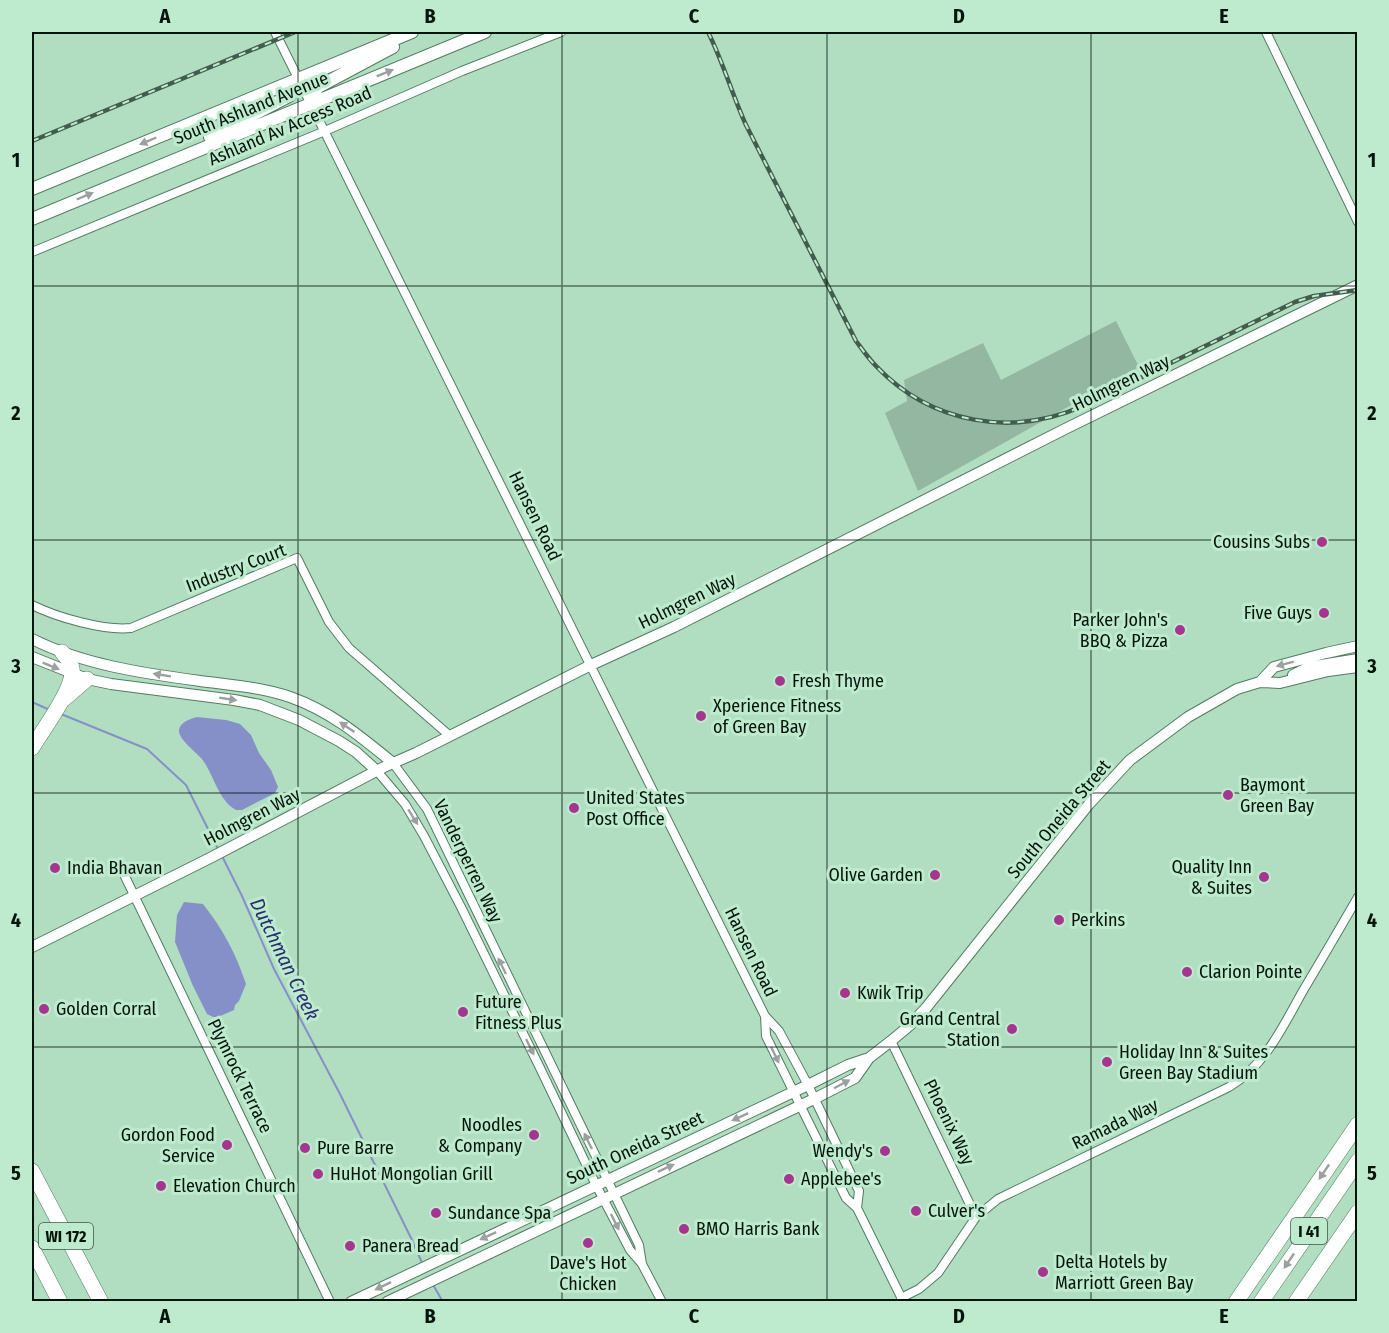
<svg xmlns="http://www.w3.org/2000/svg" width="1389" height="1333" font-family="'Fira Sans Condensed',sans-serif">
	<rect width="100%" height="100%" fill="#b1dec1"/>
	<path fill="#93b7a0" d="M1116 321 1139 367 918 491 885 413 907 401 904 380 983 343 1001 380Z"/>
	<path fill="#8690c8" d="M197 717 226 720 240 724 251 735 259 753 271 770 278 787 275 793 242 810H236C218 800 214 775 202 759 196 752 178 739 179 730 180 722 190 719 197 717Z
		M184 902 203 904C223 929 236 954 246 984L239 1001 235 1005 234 1010 218 1017H213L207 1014 193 986 175 942 177 915Z"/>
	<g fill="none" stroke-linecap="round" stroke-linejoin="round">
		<path stroke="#8690c8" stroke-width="2" d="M32 702 50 710
			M61 714 147 749 186 785 219 851
			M222 856 242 896 274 969 340 1094 411 1238 423 1265
			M432 1283 443 1302"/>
		<g stroke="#537c63" stroke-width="10">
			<path id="minor" d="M275 32 765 1016 779 1031 808 1085 859 1191 857 1208
				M1266 32 1358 222
				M32 252 325 131 462 71 561 32
				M32 605C56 617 104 631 131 628L297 558 329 622 349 648 450 736
				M393 763 427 809 639 1245 642 1264
				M377 771 405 804 424 836 461 907 541 1070 596 1185 630 1250 642 1264 662 1302
				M120 866 330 1302
				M765 1016 766 1036 846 1198 857 1208 903 1301
				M891 1041 976 1217
				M901 1298 919 1289 938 1273 976 1217 998 1199 1229 1087C1266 1065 1283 1026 1304 989 1322 959 1340 928 1358 897"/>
		</g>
		<g stroke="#537c63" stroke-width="12">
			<path id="tertiary" d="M32 639C84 665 142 673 200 681 230 685 261 687 290 697 330 711 360 736 393 763
				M32 657 87 679 111 684 234 700 260 705 299 720 339 741 356 752 377 771
				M1293 675 1309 667 1358 659
				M1260 682 1274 667 1326 653 1358 646
				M32 947 212 857 384 767 416 753 591 665 674 627 1065 429 1358 285
				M351 1302 808 1085 848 1065 869 1058
				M387 1302 814 1099 855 1078 869 1058 891 1041 909 1026 926 1008 1089 804 1130 760 1188 717 1237 689 1260 682 1280 683 1328 671 1358 667"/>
		</g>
		<g stroke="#537c63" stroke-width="14">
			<path id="secondary" d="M311 103 312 96 318 87 393 47
				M210 137 289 96 297 87 299 78
				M32 189 412 32
				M32 219 485 32"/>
		</g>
		<g stroke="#537c63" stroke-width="16">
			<path id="motorway" d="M64 699 87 679
				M32 748C42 731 75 688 72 668 71 662 66 657 62 652
				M32 1171 101 1302
				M32 1248 60 1302
				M1236 1302 1358 1124
				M1261 1302 1358 1161
				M1296 1302 1358 1212"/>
		</g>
		<use href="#minor" stroke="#fff" stroke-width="8"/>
		<use href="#tertiary" stroke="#fff" stroke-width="10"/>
		<use href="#secondary" stroke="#fff" stroke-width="12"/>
		<use href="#motorway" stroke="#fff" stroke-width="15"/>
		<g stroke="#425d4d" stroke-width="4.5">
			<path id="rail" d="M708 32C723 62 732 94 746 125L856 341C862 349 868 358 876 366 931 424 1013 438 1085 405L1295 302 1314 296 1358 290
				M32 141 295 32"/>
		</g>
		<use href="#rail" stroke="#beebce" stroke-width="2" stroke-dasharray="7" stroke-linecap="butt"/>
	</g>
	<defs><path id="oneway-solid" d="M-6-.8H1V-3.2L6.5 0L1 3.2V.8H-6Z" transform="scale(1.5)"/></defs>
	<g fill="#9ba19e">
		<use href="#oneway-solid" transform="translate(385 73) rotate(-22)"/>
		<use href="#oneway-solid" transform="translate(148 141) rotate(157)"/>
		<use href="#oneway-solid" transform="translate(85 196) rotate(-23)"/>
		<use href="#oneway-solid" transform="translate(1285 664) rotate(165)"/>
		<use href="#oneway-solid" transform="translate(51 666) rotate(22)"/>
		<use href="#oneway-solid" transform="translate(162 675) rotate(-171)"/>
		<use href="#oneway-solid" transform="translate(228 699) rotate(9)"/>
		<use href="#oneway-solid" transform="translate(347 727) rotate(-146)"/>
		<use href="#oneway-solid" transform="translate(413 817) rotate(58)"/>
		<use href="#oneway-solid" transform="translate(502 966) rotate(-116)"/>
		<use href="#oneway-solid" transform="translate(530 1047) rotate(64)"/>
		<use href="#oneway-solid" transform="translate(775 1055) rotate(64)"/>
		<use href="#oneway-solid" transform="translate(842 1084) rotate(-28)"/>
		<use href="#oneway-solid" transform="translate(740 1117) rotate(155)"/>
		<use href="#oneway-solid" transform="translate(588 1141) rotate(-116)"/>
		<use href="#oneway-solid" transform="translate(666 1168) rotate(-25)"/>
		<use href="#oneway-solid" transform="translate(1324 1172) rotate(124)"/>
		<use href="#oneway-solid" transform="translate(615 1222) rotate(63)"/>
		<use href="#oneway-solid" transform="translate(488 1236) rotate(155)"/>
		<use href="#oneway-solid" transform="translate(1289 1261) rotate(124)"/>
		<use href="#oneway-solid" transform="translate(383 1286) rotate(154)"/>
	</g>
	<path fill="none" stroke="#05150c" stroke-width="1.5" stroke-opacity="0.55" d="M298 32V1302M562 32V1302M827 32V1302M1091 32V1302M32 286H1358M32 540H1358M32 793H1358M32 1047H1358"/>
	<g fill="#a63590" stroke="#beebce" stroke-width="2">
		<circle cx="1322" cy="542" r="6"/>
		<circle cx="1324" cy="613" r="6"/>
		<circle cx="1180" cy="630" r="6"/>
		<circle cx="780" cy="681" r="6"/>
		<circle cx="701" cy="716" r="6"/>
		<circle cx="1228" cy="795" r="6"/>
		<circle cx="574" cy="808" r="6"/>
		<circle cx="55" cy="868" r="6"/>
		<circle cx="935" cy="875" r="6"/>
		<circle cx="1264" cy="877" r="6"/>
		<circle cx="1059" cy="920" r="6"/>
		<circle cx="1187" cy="972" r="6"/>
		<circle cx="845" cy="993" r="6"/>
		<circle cx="44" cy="1009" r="6"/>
		<circle cx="463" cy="1012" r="6"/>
		<circle cx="1012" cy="1029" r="6"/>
		<circle cx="1107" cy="1062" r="6"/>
		<circle cx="534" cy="1135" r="6"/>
		<circle cx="227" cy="1145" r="6"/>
		<circle cx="305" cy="1148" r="6"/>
		<circle cx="885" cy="1151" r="6"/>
		<circle cx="318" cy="1174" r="6"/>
		<circle cx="789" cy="1179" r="6"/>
		<circle cx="161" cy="1186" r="6"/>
		<circle cx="916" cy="1211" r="6"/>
		<circle cx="436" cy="1213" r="6"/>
		<circle cx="684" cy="1229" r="6"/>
		<circle cx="588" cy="1243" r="6"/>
		<circle cx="350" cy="1246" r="6"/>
		<circle cx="1043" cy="1272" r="6"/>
	</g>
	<g text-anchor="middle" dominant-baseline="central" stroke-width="6" stroke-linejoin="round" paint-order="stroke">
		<g fill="#beebce" stroke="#3c5546" stroke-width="1.5">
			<rect x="1291" y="1218" width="36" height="26" rx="4.5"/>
			<rect x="39" y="1223" width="54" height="26" rx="4.5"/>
		</g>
		<g font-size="16" font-weight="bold" fill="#05150c">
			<text x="1309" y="1231">I 41</text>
			<text x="66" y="1236">WI 172</text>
		</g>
		<g font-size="18" fill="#05150c" stroke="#beebce">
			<text transform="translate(251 108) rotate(-22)">South Ashland Avenue</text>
			<text transform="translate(290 126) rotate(-23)">Ashland Av Access Road</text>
			<text transform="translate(1121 383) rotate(-26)">Holmgren Way</text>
			<text transform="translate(535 516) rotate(64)">Hansen Road</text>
			<text transform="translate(236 568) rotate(-21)">Industry Court</text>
			<text transform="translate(687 601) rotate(-26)">Holmgren Way</text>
			<text transform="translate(252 817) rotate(-27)">Holmgren Way</text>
			<text transform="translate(1059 819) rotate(-50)">South Oneida Street</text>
			<text transform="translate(468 861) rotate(64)">Vanderperren Way</text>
			<text transform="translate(751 952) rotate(64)">Hansen Road</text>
			<text transform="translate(240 1076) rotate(64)">Plymrock Terrace</text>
			<text transform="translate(949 1122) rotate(64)">Phoenix Way</text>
			<text transform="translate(1115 1124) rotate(-26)">Ramada Way</text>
			<text transform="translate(635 1148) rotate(-25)">South Oneida Street</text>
		</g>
		<g font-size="18" fill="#05150c" stroke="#beebce" text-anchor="start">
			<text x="1310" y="542" text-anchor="end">Cousins Subs</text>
			<text x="1312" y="613" text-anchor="end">Five Guys</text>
			<text x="1168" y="620" text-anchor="end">Parker John's<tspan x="1168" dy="21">BBQ &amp; Pizza</tspan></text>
			<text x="792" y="681">Fresh Thyme</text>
			<text x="713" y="706">Xperience Fitness<tspan x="713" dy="21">of Green Bay</tspan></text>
			<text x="1240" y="785">Baymont<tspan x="1240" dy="21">Green Bay</tspan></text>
			<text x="586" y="798">United States<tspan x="586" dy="21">Post Office</tspan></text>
			<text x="1252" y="867" text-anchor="end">Quality Inn<tspan x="1252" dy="21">&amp; Suites</tspan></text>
			<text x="67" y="868">India Bhavan</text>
			<text x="923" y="875" text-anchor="end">Olive Garden</text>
			<text x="1071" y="920">Perkins</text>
			<text x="1199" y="972">Clarion Pointe</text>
			<text x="857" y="993">Kwik Trip</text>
			<text x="475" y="1002">Future<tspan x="475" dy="21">Fitness Plus</tspan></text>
			<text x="56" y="1009">Golden Corral</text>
			<text x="1000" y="1019" text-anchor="end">Grand Central<tspan x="1000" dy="21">Station</tspan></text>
			<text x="1119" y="1052">Holiday Inn &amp; Suites<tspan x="1119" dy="21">Green Bay Stadium</tspan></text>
			<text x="522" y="1125" text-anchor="end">Noodles<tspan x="522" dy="21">&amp; Company</tspan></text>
			<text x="215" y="1135" text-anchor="end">Gordon Food<tspan x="215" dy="21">Service</tspan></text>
			<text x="317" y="1148">Pure Barre</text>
			<text x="873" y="1151" text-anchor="end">Wendy's</text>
			<text x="330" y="1174">HuHot Mongolian Grill</text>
			<text x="801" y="1179">Applebee's</text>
			<text x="173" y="1186">Elevation Church</text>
			<text x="928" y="1211">Culver's</text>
			<text x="448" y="1213">Sundance Spa</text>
			<text x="696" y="1229">BMO Harris Bank</text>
			<text x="362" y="1246">Panera Bread</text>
			<text x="1055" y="1262">Delta Hotels by<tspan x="1055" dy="21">Marriott Green Bay</tspan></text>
			<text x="588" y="1263" text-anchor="middle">Dave's Hot<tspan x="588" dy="21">Chicken</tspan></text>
		</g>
		<g font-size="20" font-style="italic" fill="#2a2d71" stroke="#beebce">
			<text transform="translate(285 959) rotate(64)">Dutchman Creek</text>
		</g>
	</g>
	<rect width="1389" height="1333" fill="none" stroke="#beebce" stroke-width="66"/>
	<rect x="33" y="33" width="1323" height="1267" fill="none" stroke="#05150c" stroke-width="2"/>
	<g font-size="20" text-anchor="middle" font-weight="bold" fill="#05150c">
		<text x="165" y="23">A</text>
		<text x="430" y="23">B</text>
		<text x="694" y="23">C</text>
		<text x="959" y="23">D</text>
		<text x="1224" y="23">E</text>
		<text x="16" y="167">1</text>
		<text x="1372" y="167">1</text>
		<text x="16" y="420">2</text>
		<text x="1372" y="420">2</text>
		<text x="16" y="673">3</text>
		<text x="1372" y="673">3</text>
		<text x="16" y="927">4</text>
		<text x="1372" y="927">4</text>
		<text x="16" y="1180">5</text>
		<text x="1372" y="1180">5</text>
		<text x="165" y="1323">A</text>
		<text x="430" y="1323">B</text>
		<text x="694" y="1323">C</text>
		<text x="959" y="1323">D</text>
		<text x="1224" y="1323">E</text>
	</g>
</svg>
